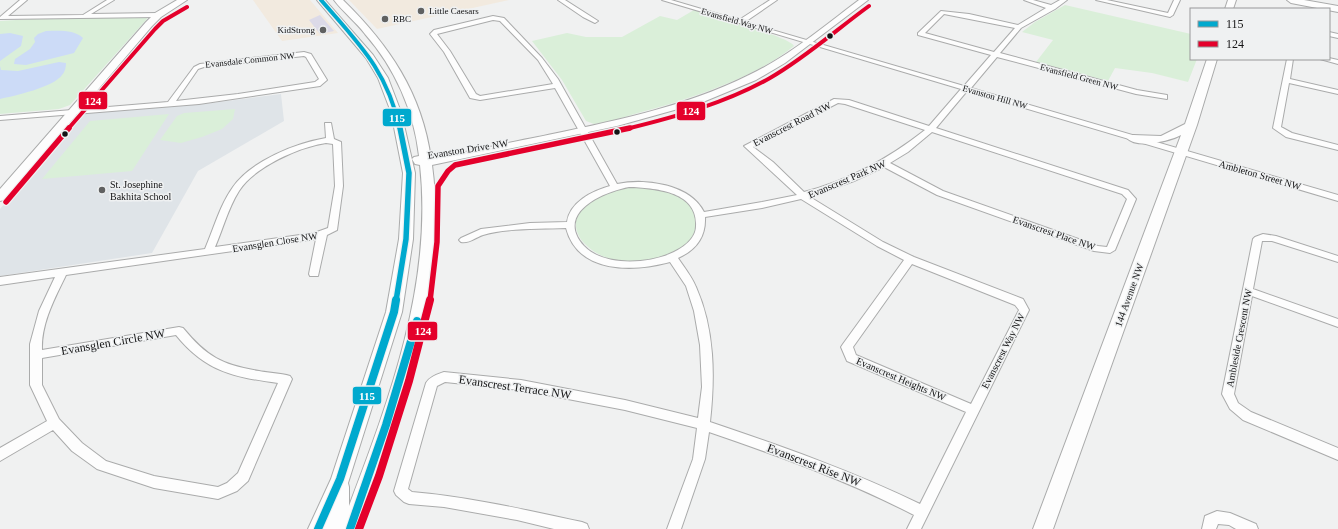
<svg xmlns="http://www.w3.org/2000/svg" width="1338" height="529" font-family="'Times New Roman',serif">
	<rect width="100%" height="100%" fill="#f0f1f1"/>
	<path fill="#f2eadf" d="M253 0H310L338 33 282 41Z
		M349 0H509L377 29Z"/>
	<path fill="#dfe4e8" d="M281 94 284 121 198 171 152 253 0 276V209L79 116 88 113 204 104Z"/>
	<path fill="#daefd9" d="M1065 5 1191 34V59H1197L1188 82 1152 73 1115 68 1108 81 1036 62 1053 40 1022 32 1035 22Z
		M694 10C709 15 791 37 794 46 755 78 687 100 638 113 624 117 609 122 594 124L586 121 562 80 532 41 567 33 586 37H622L660 16 677 20Z
		M146 17 147 19 70 105 59 109 0 114V21L31 19Z
		M235 109 233 119 222 129 202 137 181 143 160 140 177 116 184 113Z
		M169 114 132 171 42 179 90 121Z
		M629 186C655 187 698 191 696 225 696 235 689 244 680 249 654 266 609 268 586 245 579 239 575 230 576 221 578 211 586 203 595 198 604 192 619 190 629 186Z"/>
	<path fill="#ccdbf7" d="M46 31C59 31 73 29 83 38L74 53 26 65 14 64 15 59 30 49 35 42 34 38 38 34Z
		M10 33 23 36 21 46 0 61V34Z
		M59 62 66 63C66 67 65 72 62 75 54 87 14 96 0 99V66L1 70 18 71Z"/>
	<path fill="#dcdae8" d="M320 15 334 31 320 34 309 20Z"/>
	<g fill="none" stroke-linecap="round" stroke-linejoin="round">
		<g stroke="#aaabab" stroke-width="2">
			<path id="street" d="M20 0H27L8 16 83 15 107 0H114L91 14 158 13 161 15 158 17 0 19V17Z
				M558 0H565L598 21 595 23 583 17Z
				M662 0H671L739 20 770 0H777L745 22 964 86 991 55 918 35V33L941 11 969 14 1018 25 1046 8 1024 0H1033L1051 5 1060 0H1067L1055 9 1021 28 1000 53 1137 90 1167 95V99L1136 94 997 57 971 88 1338 195V201L967 91 936 128 1128 190 1136 199 1115 250 1110 253 1094 251 937 195 884 167 854 181 810 197 883 242 914 257 1023 299 1029 310 921 529H907L914 515C848 481 779 456 709 432L705 459 681 529H667L693 459 697 428 625 410 521 390 445 382 437 386 408 489 412 492C470 497 526 510 582 522L587 524 589 529H554L517 520 444 507 409 504 404 502 396 495 394 491 426 383C429 377 438 374 444 372L521 380 625 400 698 418 702 387 700 345 694 311 686 286 670 262C633 272 578 274 566 228 542 229 507 228 483 235 476 237 469 244 461 242L459 240 461 238 481 229 530 223 567 222C570 202 592 191 610 186L555 88 480 100 470 98 444 52 430 34 434 30 493 16 504 18 542 58 558 79 617 184C645 178 690 184 704 212L762 202 797 195 744 146 834 99 849 100 929 126 961 89ZM944 14 1015 28 994 52 925 33ZM493 20 500 21 538 60 553 84 480 96 476 94 450 51 437 34ZM838 103 845 104 925 130C888 159 850 180 804 192L773 162 753 147ZM932 132 1122 194 1127 199 1107 247 1098 246 943 191 890 163 908 152ZM629 187C655 188 698 191 696 226 696 238 684 247 674 252 650 264 604 267 584 246 554 213 603 192 629 187ZM801 199 877 246 904 260 843 344 841 347 847 361 966 412 920 504C852 471 781 446 710 422 715 377 715 330 696 287 692 277 684 267 678 258 696 250 706 237 705 217L762 208ZM912 264 1015 305 1019 310 971 404 856 355 853 347Z
				M1096 0H1107L1168 13 1174 0H1180L1173 15 1170 17Z
				M1329 32 1338 34V38L1329 36Z
				M304 52 311 54 327 80 320 86 199 104 0 120V116L168 102 194 67 200 64ZM304 56 306 57 319 79 315 82 238 94 176 101 198 69 204 67Z
				M1329 58 1338 60V64L1320 59Z
				M1287 59H1293L1290 79 1338 90V94L1289 83 1281 127 1292 133 1338 145V150L1286 137 1273 128Z
				M325 123H331L334 139 341 142 343 186 337 230 327 235 318 276H310L309 274 316 239 66 275C55 298 41 323 42 350L179 327 183 328C207 357 222 365 259 371 269 373 280 373 290 376L292 379 248 481 237 491 218 499 154 488 97 469 72 451 53 430 0 461V448L47 421 30 385V344L39 311 55 277 0 285V277L205 249C214 228 220 205 233 187 251 161 296 143 326 138ZM326 143 333 144 335 186 328 228 314 233 215 247C223 229 228 208 239 191 254 167 299 147 326 143ZM176 335C206 372 234 377 278 383L238 473 227 483 218 487 154 476 106 461 82 443 59 419 42 385V358Z
				M1263 234 1276 236 1338 256V262L1272 241H1262L1253 289 1338 319V327L1252 296 1234 394 1238 403 1251 412 1338 448V460L1243 420 1230 409 1222 394 1253 239 1255 237Z
				M1217 511 1230 513 1256 524 1258 529H1236L1229 525 1218 524 1216 529H1202L1205 516Z"/>
		</g>
		<g stroke="#aaabab" stroke-width="2">
			<path id="secondary" d="M177 0H187L161 17 152 26 4 200 0 201V189L146 22 155 13Z
				M317 0H325L373 55 388 78 401 112 415 173 413 239 402 312 348 483 349 487V506C390 398 433 283 420 165L415 164 412 159 414 157 419 156C414 111 395 68 365 34 356 22 343 12 334 0H343C389 45 422 93 431 159 467 152 502 144 538 137 609 122 683 108 749 75 789 56 823 27 859 0H868L785 63 756 80 703 102 617 126 432 165C449 290 402 413 360 529H308L331 479 386 312 399 239 403 173 391 112 378 78 366 58Z
				M1228 0H1236L1233 9H1225Z
				M1287 0H1304L1338 6V12L1291 3Z
				M1207 59H1217L1197 125 1053 529H1033L1181 135C1170 141 1137 149 1127 138L1133 135 1161 136 1185 124Z"/>
		</g>
		<use href="#street" fill="#fdfdfd" fill-rule="evenodd"/>
		<use href="#secondary" fill="#fdfdfd" fill-rule="evenodd"/>
		<g stroke="#eff1f2" stroke-width="6">
			<path id="bus-1-far2" d="M321 0C359 44 387 70 400 129"/>
		</g>
		<g stroke="#eff1f2" stroke-width="8">
			<path id="bus-1-far1" d="M396 301 406 239 409 173 400 128"/>
		</g>
		<g stroke="#eff1f2" stroke-width="10">
			<path id="bus-1" d="M318 529 340 479 394 312 396 300
				M350 529 386 425 417 321"/>
		</g>
		<g stroke="#eff1f2" stroke-width="6">
			<path id="bus-2-far2" d="M68 129 155 29 163 21 187 7
				M626 129C675 117 726 103 770 78 805 58 836 30 869 6"/>
		</g>
		<g stroke="#eff1f2" stroke-width="8">
			<path id="bus-2-far1" d="M6 202 69 128
				M430 301 437 242 438 186 448 171 455 165 630 128"/>
		</g>
		<g stroke="#eff1f2" stroke-width="10">
			<path id="bus-2" d="M359 529 379 476 409 381 430 300"/>
		</g>
		<use href="#bus-1-far2" stroke="#00a9ce" stroke-width="4"/>
		<use href="#bus-1-far1" stroke="#00a9ce" stroke-width="5.5"/>
		<use href="#bus-1" stroke="#00a9ce" stroke-width="8"/>
		<use href="#bus-2-far2" stroke="#e4002b" stroke-width="4"/>
		<use href="#bus-2-far1" stroke="#e4002b" stroke-width="5.5"/>
		<use href="#bus-2" stroke="#e4002b" stroke-width="8"/>
	</g>
	<g fill="#606161" stroke="#eff1f2" stroke-width="1.5">
		<circle cx="421" cy="11" r="4"/>
		<circle cx="385" cy="19" r="4"/>
		<circle cx="323" cy="30" r="4"/>
		<circle cx="102" cy="190" r="4"/>
	</g>
	<g fill="#131314" stroke="#eff1f2" stroke-width="1.5">
		<circle cx="830" cy="36" r="3.5"/>
		<circle cx="617" cy="132" r="3.5"/>
		<circle cx="65" cy="134" r="3.5"/>
	</g>
	<g text-anchor="middle" dominant-baseline="central" stroke-width="3" stroke-linejoin="round" paint-order="stroke">
		<g font-size="9" fill="#131314" stroke="#eff1f2" text-anchor="start">
			<text x="429" y="11">Little Caesars</text>
			<text x="393" y="19">RBC</text>
			<text x="315" y="30" text-anchor="end">KidStrong</text>
		</g>
		<g font-size="9" fill="#131314" stroke="#eff1f2">
			<text transform="translate(737 21) rotate(16)">Evansfield Way NW</text>
			<text transform="translate(250 60) rotate(-6)">Evansdale Common NW</text>
			<text transform="translate(1079 77) rotate(15)">Evansfield Green NW</text>
			<text transform="translate(995 97) rotate(16)">Evanston Hill NW</text>
		</g>
		<g font-size="10" fill="#131314" stroke="#eff1f2">
			<text transform="translate(792 124) rotate(-27)">Evanscrest Road NW</text>
			<text transform="translate(468 149) rotate(-9)">Evanston Drive NW</text>
			<text transform="translate(1260 175) rotate(16)">Ambleton Street NW</text>
			<text transform="translate(847 179) rotate(-23)">Evanscrest Park NW</text>
			<text transform="translate(1054 233) rotate(19)">Evanscrest Place NW</text>
			<text transform="translate(275 242) rotate(-9)">Evansglen Close NW</text>
			<text transform="translate(1129 295) rotate(-70)">144 Avenue NW</text>
			<text transform="translate(1239 338) rotate(-79)">Ambleside Crescent NW</text>
			<text transform="translate(1003 351) rotate(-63)">Evanscrest Way NW</text>
			<text transform="translate(901 379) rotate(23)">Evanscrest Heights NW</text>
		</g>
		<g font-size="10" fill="#131314" stroke="#eff1f2" text-anchor="start">
			<text x="110" y="184">St. Josephine<tspan x="110" dy="12">Bakhita School</tspan></text>
		</g>
		<g font-size="12" fill="#131314" stroke="#eff1f2">
			<text transform="translate(113 342) rotate(-10)">Evansglen Circle NW</text>
			<text transform="translate(515 387) rotate(8)">Evanscrest Terrace NW</text>
			<text transform="translate(814 465) rotate(21)">Evanscrest Rise NW</text>
		</g>
	</g>
	<g stroke="#eff1f2" stroke-width="1.5">
		<rect x="78" y="91" width="30" height="19" rx="4" fill="#e4002b"/>
		<rect x="676" y="101" width="30" height="20" rx="4" fill="#e4002b"/>
		<rect x="382" y="108" width="30" height="19" rx="4" fill="#00a9ce"/>
		<rect x="407" y="321" width="31" height="20" rx="4" fill="#e4002b"/>
		<rect x="352" y="386" width="30" height="19" rx="4" fill="#00a9ce"/>
	</g>
	<g font-size="11" text-anchor="middle" font-weight="bold" fill="#fff">
		<text x="93" y="105">124</text>
		<text x="691" y="115">124</text>
		<text x="397" y="122">115</text>
		<text x="423" y="335">124</text>
		<text x="367" y="400">115</text>
	</g>
	<rect x="1190" y="8" width="140" height="52" fill="#eff1f2" stroke="#979899"/>
	<rect x="1198" y="21" width="20" height="6" fill="#00a9ce" stroke="#979899"/>
	<text x="1226" y="28" font-size="12" fill="#131314">115</text>
	<rect x="1198" y="41" width="20" height="6" fill="#e4002b" stroke="#979899"/>
	<text x="1226" y="48" font-size="12" fill="#131314">124</text>
</svg>
